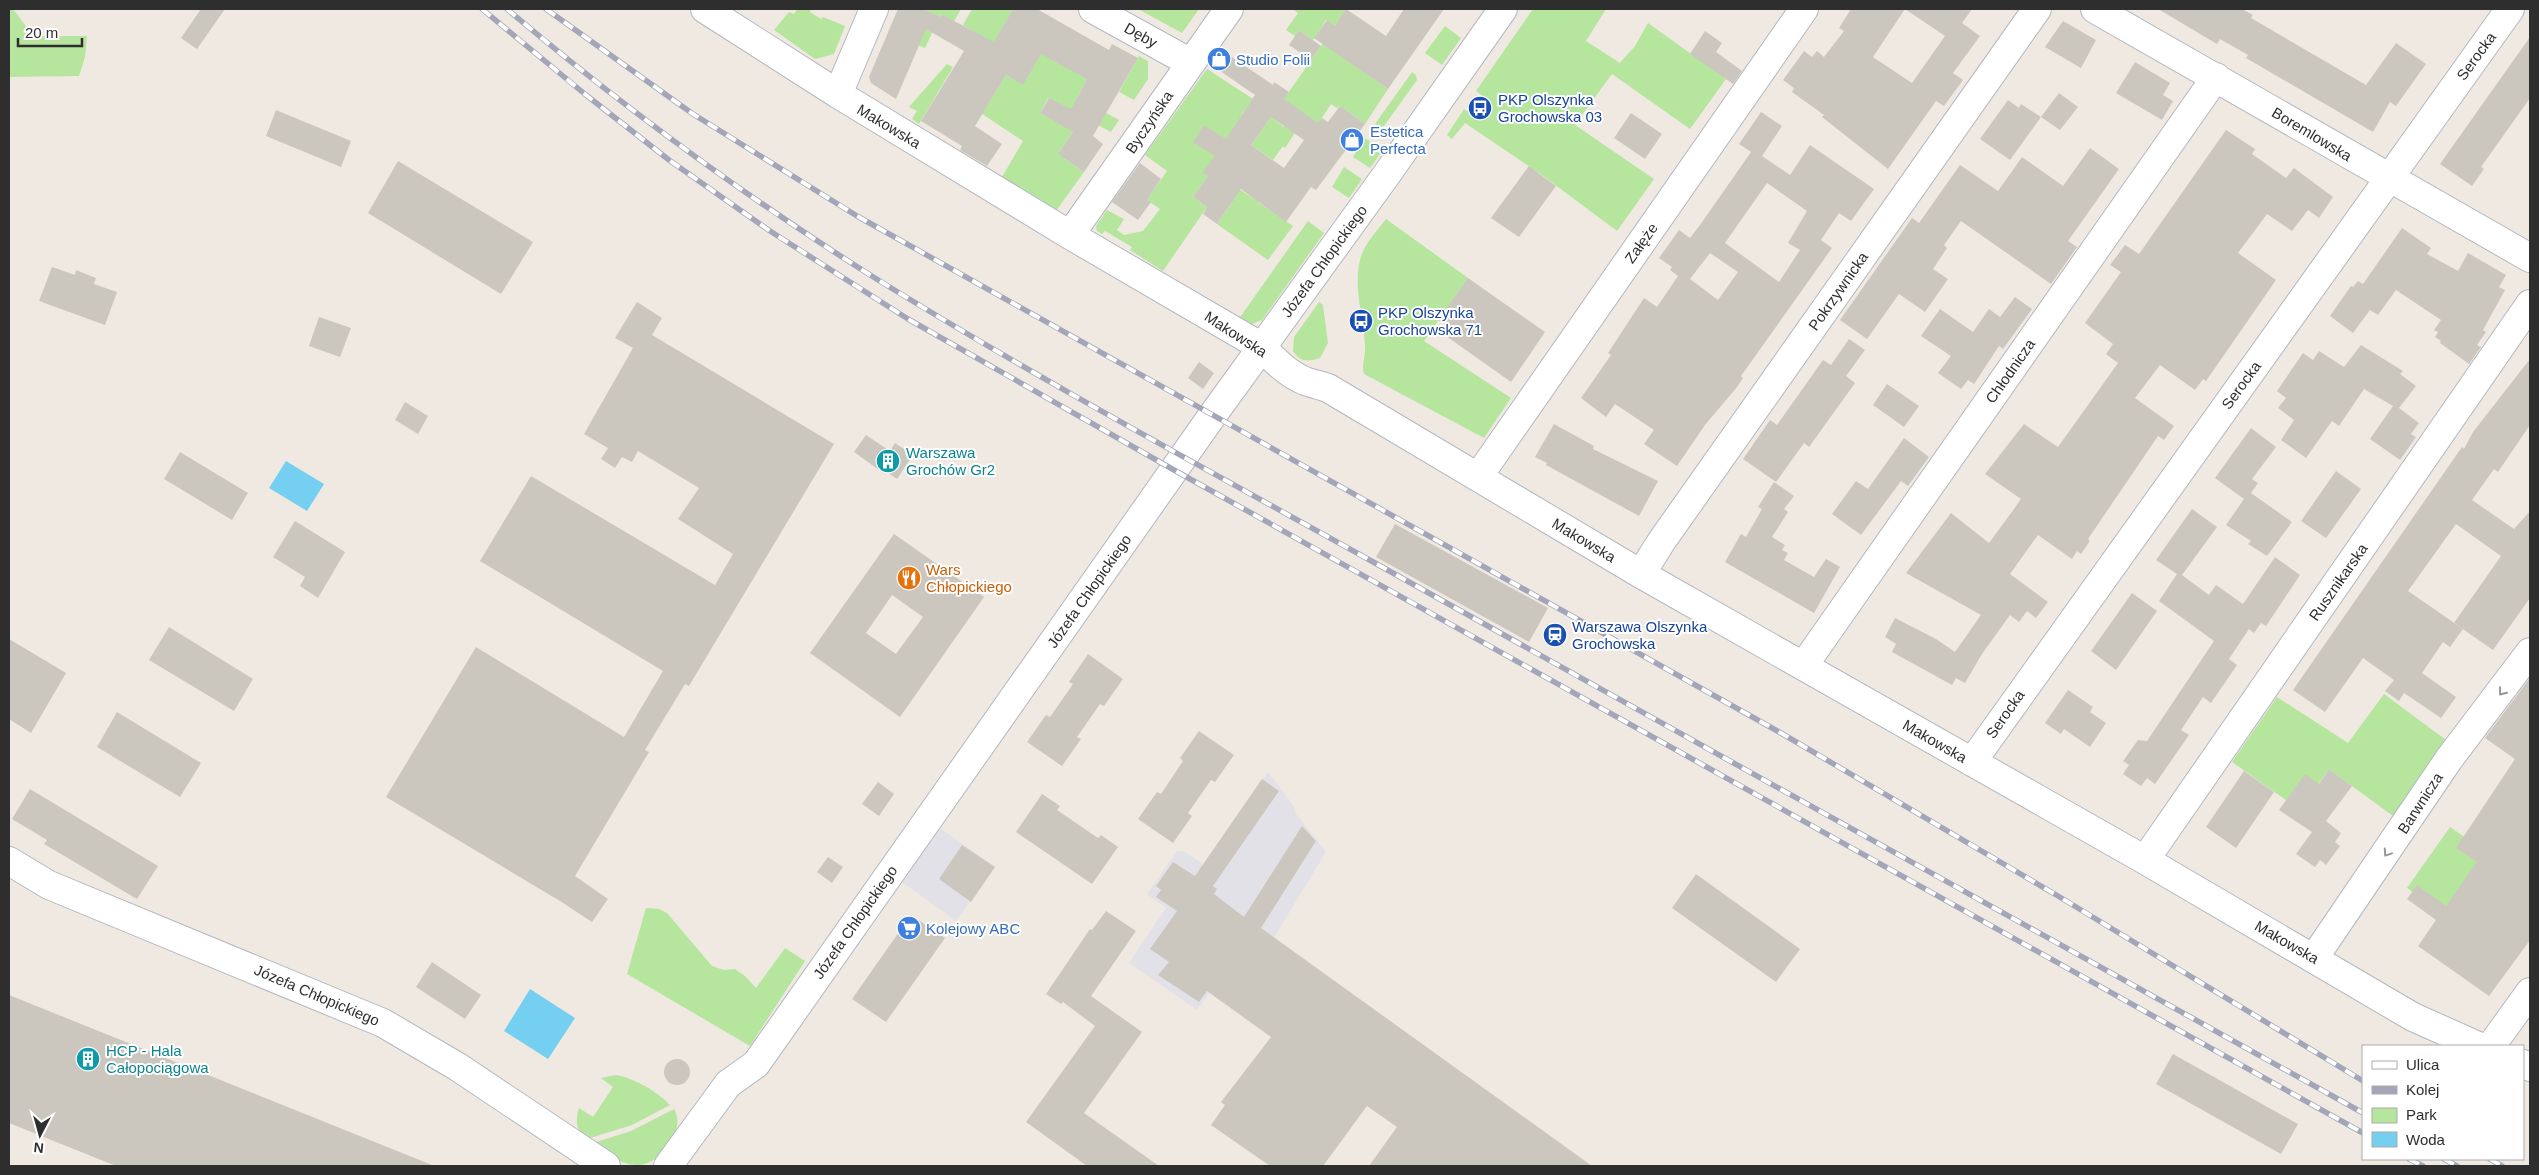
<svg xmlns="http://www.w3.org/2000/svg" width="2539" height="1175" font-family="Arial,sans-serif">
	<rect width="100%" height="100%" fill="#efe9e1"/>
	<path fill="#e3e1e8" d="M1268 772 1294 806 1296 814 1326 852 1273 939 1256 929 1197 1010 1129 963 1166 908 1147 894 1177 851 1185 852 1203 864Z
		M940 828 995 867 956 921 902 882Z"/>
	<path fill="#b6e59e" d="M9 9H13L25 25 29 36H87L85 57 79 76 9 77Z
		M797 9H811L810 12 821 19 823 17 845 26 834 54 815 59 774 30 789 12 794 14Z
		M923 9H961L944 39 941 38 951 20 941 14 925 48 888 33 896 14 920 26 927 11Z
		M972 9H1013L1002 29 1089 76 1077 97 1119 120 1111 132 1048 98 1040 113 1058 123 1077 126 1058 154 1084 172 1056 211 1002 177 1023 141 982 114 1006 75 1013 79 974 32 963 25Z
		M1138 9H1199L1182 33Z
		M1292 9H1347L1335 26 1326 20 1313 40 1299 30 1295 36 1286 30 1298 13Z
		M1533 9H1606L1586 41 1620 63 1635 46 1648 23 1726 79 1690 129 1612 74 1579 119 1575 125 1654 179 1617 231 1542 175 1465 123 1452 139 1447 135 1464 109 1477 118 1489 101 1476 91Z
		M1445 26 1461 38 1442 65 1425 53Z
		M1323 43 1388 89 1365 124 1340 106 1337 108 1331 104 1316 127 1284 99Z
		M1139 56 1148 61V79L1134 100 1119 92Z
		M947 64 953 67 919 124 912 119 917 111 909 107Z
		M1207 69 1253 99 1242 114 1249 119 1203 173 1208 176 1193 197 1207 207 1163 271 1130 250 1132 247 1105 231 1102 234 1097 231 1096 226 1107 210 1124 219 1117 230 1124 235 1143 231 1160 209 1147 200 1167 171 1145 155Z
		M1412 72 1416 75 1417 80 1384 126 1380 127 1375 124Z
		M1271 117 1284 127 1289 121 1298 128 1285 148 1283 146 1273 160 1251 145Z
		M1365 138 1383 150 1370 168 1353 157Z
		M1344 167 1362 179 1349 198 1332 187Z
		M1272 182 1258 202 1293 226 1268 260 1217 224 1231 204 1216 193 1236 187 1257 201 1242 190 1244 186Z
		M1386 219 1468 278 1424 341 1511 398 1484 438 1364 374C1361 365 1366 356 1365 347 1364 315 1349 278 1365 247 1371 237 1379 228 1386 219Z
		M1308 221 1324 233 1262 320 1249 325 1238 320Z
		M1319 302 1323 305 1328 343 1320 358C1308 362 1300 362 1293 351L1294 337Z
		M2384 694 2450 743 2397 819 2329 769 2300 810 2232 762 2277 697 2348 743Z
		M2450 827 2489 854 2453 922 2407 888Z
		M646 908 659 909 667 913 712 966 724 970 735 969 745 976 756 988 785 948 805 961 750 1046 627 974Z
		M616 1075C634 1078 658 1092 670 1105L632 1125 587 1139C576 1131 575 1121 579 1108L593 1117 613 1087 601 1078Z
		M674 1109C687 1130 661 1165 637 1165 620 1165 606 1152 593 1143L631 1131Z"/>
	<path fill="#75cff0" d="M286 461 324 484 307 511 269 488Z
		M530 989 575 1018 548 1059 504 1031Z"/>
	<path fill="#cbc7bf" fill-rule="evenodd" d="M201 9H225L197 49 181 38Z
		M898 9H923L940 17 941 14 994 42 1013 9H1037L1109 50 1112 44 1138 58 1093 136 1103 144 1084 172 1058 154 1073 132 1040 113 1049 98 1071 109 1087 79 1041 54 1023 85 1006 75 975 126 1002 144 987 166 960 150 962 146 921 121 964 51 926 29 896 99 871 83 869 77Z
		M1346 9 1386 36 1404 9H1444L1388 89 1314 38 1327 20 1335 26Z
		M1851 9H1972L1962 23 1980 36 1953 73 1963 80 1944 106 1936 101 1888 169 1822 117 1824 115 1792 92 1794 88 1783 80 1804 51 1812 57 1817 51 1824 57 1844 31 1839 28ZM1905 9 1945 36 1912 83 1873 57Z
		M2158 9H2242L2253 15 2251 18 2366 85 2396 43 2426 64 2396 106 2390 102 2373 132 2246 58 2248 55 2220 39 2217 44Z
		M2063 21 2096 40 2081 68 2045 47Z
		M1299 30 1321 46 1311 60 1289 45Z
		M1705 31 1722 43 1716 52 1742 71 1733 84 1690 54Z
		M2530 37V98L2481 167 2484 169 2472 186 2440 164Z
		M1220 49 1273 85 1274 82 1289 92 1284 99 1318 123 1322 118 1328 122 1340 106 1365 124 1316 190 1311 187 1286 222 1241 189 1217 224 1203 214 1207 207 1193 197 1208 176 1202 173 1215 156 1193 142 1204 125 1226 139 1255 95 1210 64ZM1271 117 1304 140 1284 168 1251 145Z
		M2135 62 2170 83 2163 95 2173 101 2162 120 2116 93Z
		M2059 93 2078 107 2060 130 2041 117Z
		M2008 100 2019 108 2021 104 2041 117 2010 160 1980 139Z
		M276 110 351 141 341 167 266 136Z
		M1761 112 1782 126 1762 156 1790 175 1810 145 1874 189 1851 221 1839 213 1821 240 1832 248 1741 376 1743 378 1737 387 1705 425 1677 466 1644 444 1654 430 1615 404 1606 417 1581 398 1611 355 1608 353 1644 298 1657 307 1678 276 1670 270 1672 267 1659 258 1679 230 1690 238 1700 225 1751 152 1739 144ZM1767 183 1807 211 1788 243 1800 250 1779 282 1725 243ZM1710 253 1738 272 1718 300 1690 279Z
		M1631 113 1662 134 1645 159 1614 138Z
		M2226 130 2255 149 2252 154 2286 178 2294 168 2333 197 2319 218 2308 210 2292 231 2267 214 2238 253 2276 280 2206 381 2203 379 2195 390 2160 365 2135 398 2174 426 2164 440 2158 436 2088 539 2090 541 2081 554 2077 551 2072 559 2038 535 2010 574 2048 602 2036 618 2027 611 2019 622 2010 615 1982 654 1965 683 1956 678 1952 685 1892 652 1896 644 1885 637 1895 618 1936 639 1955 652 1981 615 1906 573 1951 513 1989 543 2011 513 2021 499 1985 474 2024 424 2058 447 2118 363 2106 354 2113 344 2085 323 2121 272 2110 265 2125 245 2139 254Z
		M2090 148 2119 169 2068 241 2077 247 2051 284 1961 221 1944 245 1947 248 1933 269 1948 279 1925 312 1899 294 1867 339 1840 320 1912 218 1919 223 1960 165 1998 191 2022 157 2063 186Z
		M398 161 533 242 501 294 368 213Z
		M1140 163 1161 179 1147 200 1151 202 1138 220 1112 202Z
		M1529 166 1556 186 1519 237 1491 218Z
		M2402 228 2431 248 2427 254 2458 271 2468 253 2506 275 2499 287 2505 290 2483 330 2486 332 2477 345 2481 347 2469 364 2440 343 2441 341 2435 337 2438 332 2434 330 2441 320 2396 290 2378 315 2370 310 2353 333 2330 316 2351 286 2353 287 2358 281 2363 284Z
		M52 267 75 275 76 270 96 278 94 284 117 292 105 325 39 301Z
		M1468 278 1545 332 1511 382 1446 336 1451 328 1438 320Z
		M2015 297 2032 309 2003 349 1999 346 1974 384 1968 380 1961 389 1938 373 1951 356 1921 336 1940 309 1973 332 1989 309 2000 317Z
		M637 302 662 318 652 335 834 444 689 686 685 684 645 750 649 752 575 876 608 899 592 922 560 901 386 797 476 647 624 737 663 671 480 561 531 476 715 585 733 554 678 519 699 488 638 451 632 462 622 457 615 468 601 459 608 448 584 434 633 348 615 338Z
		M319 317 351 328 340 357 309 346Z
		M1849 339 1865 350 1846 376 1855 383 1809 447 1804 443 1776 482 1743 459 1770 420 1777 425 1823 360 1831 365Z
		M2361 345 2403 371 2400 374 2416 386 2399 408 2419 423 2411 434 2416 437 2400 460 2370 439 2393 406 2364 389 2339 426 2332 421 2306 458 2281 440 2294 420 2278 408 2286 398 2277 391 2303 353 2313 360 2319 351 2344 367Z
		M2530 359V425L2498 472 2494 469 2472 500 2514 529 2530 511V598L2493 650 2454 623 2501 556 2456 524 2408 591 2463 629 2450 647 2443 642 2422 673 2456 697 2441 718 2404 693 2399 701 2385 691 2394 680 2363 658 2325 712 2293 690 2462 447 2464 449 2473 432Z
		M1199 362 1214 373 1203 389 1188 378Z
		M1887 384 1919 406 1904 427 1873 405Z
		M405 402 428 416 418 434 395 420Z
		M1554 424 1594 446 1593 449 1658 481 1639 516 1546 465 1547 463 1535 457Z
		M2251 428 2276 447 2252 479 2258 483 2251 493 2292 522 2267 556 2248 544 2251 541 2226 525 2244 499 2215 478Z
		M866 435 890 451 895 443 913 455 897 479 880 467 879 470 854 452Z
		M1904 438 1929 457 1908 486 1901 481 1861 535 1832 514 1856 481 1868 489Z
		M180 452 248 493 232 520 164 479Z
		M2336 471 2361 489 2326 538 2301 521Z
		M1774 482 1794 496 1784 509 1788 512 1772 537 1785 545 1782 550 1788 553 1784 560 1814 577 1826 559 1840 567 1814 613 1725 562 1741 534 1746 537 1762 509 1758 507Z
		M2192 509 2217 527 2182 575 2209 595 2216 585 2243 604 2275 557 2300 575 2266 626 2261 623 2254 633 2249 629 2229 659 2237 665 2211 703 2203 697 2181 730 2189 735 2155 784 2147 778 2141 786 2123 774 2129 765 2123 761 2138 740 2147 741 2214 641 2159 601 2177 574 2156 560Z
		M295 521 345 552 318 598 300 586 305 577 273 557Z
		M1395 524 1548 608 1529 642 1376 557Z
		M894 534 984 597 900 717 810 653ZM892 595 923 617 896 654 866 633Z
		M2132 593 2157 611 2116 670 2091 651Z
		M169 627 253 679 234 711 149 660Z
		M9 639 66 673 31 733 9 719Z
		M1088 654 1123 679 1104 706 1100 704 1077 737 1081 739 1062 766 1027 742 1046 715 1050 717 1073 684 1069 682Z
		M2530 678V940L2489 996 2418 946 2436 920 2407 899 2417 885 2446 906 2477 862 2456 848 2515 759 2485 738Z
		M2068 690 2093 707 2090 712 2106 723 2090 747 2064 729 2061 734 2045 723Z
		M117 712 201 763 180 797 97 747Z
		M1199 731 1234 755 1215 782 1211 780 1188 813 1192 816 1173 843 1138 819 1157 792 1161 794 1183 761 1180 758Z
		M2329 769 2352 786 2326 821 2341 833 2335 842 2340 846 2326 865 2320 860 2315 867 2296 854 2312 832 2279 810 2305 774 2319 784Z
		M2244 771 2274 792 2236 848 2206 827Z
		M1262 779 1279 791 1213 886 1217 889 1214 894 1244 917 1302 826 1316 841 1261 928 1592 1166H1369L1397 1127 1367 1106 1323 1166H1270L1211 1125 1225 1105 1221 1102 1271 1037 1207 991 1199 1002 1158 975 1169 962 1150 949 1177 911 1156 897 1161 890 1156 886 1173 862 1195 876Z
		M878 782 894 794 879 816 862 804Z
		M30 789 158 866 137 899 44 844 47 840 12 819Z
		M1042 794 1060 806 1057 810 1098 838 1101 835 1118 847 1092 884 1016 832Z
		M962 845 995 867 971 902 939 879Z
		M828 857 843 867 832 883 817 872Z
		M1696 874 1800 949 1776 982 1672 908Z
		M1106 911 1136 931 1091 996 1142 1032 1084 1113 1159 1166H1087L1026 1122 1095 1026 1063 1002 1061 1004 1046 994 1090 929 1092 930Z
		M911 915 945 938 886 1022 852 999Z
		M432 962 481 995 465 1019 416 987Z
		M9 995 432 1165V1166H116L9 1123Z
		M2173 1054 2298 1124 2281 1154 2156 1084Z
		M664 1072a13 13 0 1 1 26 0a13 13 0 1 1-26 0Z"/>
	<g fill="none" stroke-linecap="round" stroke-linejoin="round">
		<g stroke="#b4b7c1" stroke-width="30">
			<path id="minor" d="M705 9 838 94 1070 235 1262 347C1275 361 1288 374 1305 381 1313 384 1320 385 1328 388L1641 574 2145 860 2413 1017 2478 1046
				M1093 9 1189 62
				M2095 9 2530 258
				M838 94 874 9
				M1070 235 1229 9
				M1478 477 1804 9
				M1641 574 1661 542 2037 9
				M1804 665 2216 77
				M1972 762 2510 9
				M2145 860 2530 304
				M9 861 49 885 383 1023 458 1067 606 1166
				M2314 958 2449 759 2530 652
				M2491 1046 2530 992
				M2523 1064 2530 1067
				M668 1166 728 1084 756 1064 1212 416 1387 174 1503 9"/>
		</g>
		<use href="#minor" stroke="#fff" stroke-width="28"/>
		<g stroke="#a3a6b8" stroke-width="5.5">
			<path id="rail" d="M482 9 586 95 669 160 770 231 908 319 1174 470 2363 1133
				M507 9C623 107 746 197 875 278 1038 379 1208 470 1375 563 1704 747 2034 930 2363 1113
				M546 9 693 114 857 216 1781 733 2058 896 2363 1081
				M2409 1159 2423 1166
				M2444 1159 2457 1166
				M2490 1159 2502 1166"/>
		</g>
		<use href="#rail" stroke="#fff" stroke-width="4" stroke-dasharray="11" stroke-linecap="butt"/>
	</g>
	<defs><path id="oneway-chevron" d="M-2-3.5L2.5 0L-2 3.5" fill="none" stroke-width="1.6" stroke-linecap="round" stroke-linejoin="round" transform="scale(1.25)"/></defs>
	<g stroke="#969696">
		<use href="#oneway-chevron" transform="translate(2502 692) rotate(128)"/>
		<use href="#oneway-chevron" transform="translate(2387 853) rotate(124)"/>
	</g>
	<defs>
		<g id="shop-disc" transform="scale(1.25)"><circle r="9.5" fill="#3f7fe0" stroke="#fff"/><path d="M-5-2.5h2.3a2.7 3.5 0 0 1 5.4 0H5L5.5 6h-11ZM-1.5-2.5h3a1.5 2.3 0 0 0-3 0Z" fill="#fff"/></g>
		<g id="bus-disc" transform="scale(1.25)"><circle r="9.5" fill="#1a4fb4" stroke="#fff"/><path d="M-5-6H5V4H4V6H2V4H-2V6H-4V4H-5ZM-3.5-4V0h7V-4ZM-3.5 1.2v1.5H-2V1.2ZM2 1.2v1.5H3.5V1.2Z" fill="#fff"/></g>
		<g id="building-disc" transform="scale(1.25)"><circle r="9.5" fill="#0f9aa8" stroke="#fff"/><path d="M-4-6H4V6H1V3H-1V6H-4ZM-2.5-4.3h1.7v1.8h-1.7ZM.8-4.3h1.7v1.8H.8ZM-2.5-1h1.7V.8h-1.7ZM.8-1h1.7V.8H.8Z" fill="#fff"/></g>
		<g id="restaurant-disc" transform="scale(1.25)"><circle r="9.5" fill="#e8710a" stroke="#fff"/><path d="M-5-6h1v4h1v-4h1v4h1v-4h1v5L-1.5 .5V6h-2V.5L-5-1ZM5-6V6H3V1.5H1.5Q1.5-4 5-6Z" fill="#fff"/></g>
		<g id="station-disc" transform="scale(1.25)"><circle r="9.5" fill="#1a4fb4" stroke="#fff"/><path d="M-3-6H3Q5-6 5-4V2Q5 4 3 4L4.5 6H3L1.5 4h-3L-3 6H-4.5L-3 4Q-5 4-5 2V-4Q-5-6-3-6ZM-3.5-4v3h7v-3ZM-3.5 1v1.5H-2V1ZM2 1v1.5H3.5V1Z" fill="#fff"/></g>
		<g id="supermarket-disc" transform="scale(1.25)"><circle r="9.5" fill="#3f7fe0" stroke="#fff"/><path d="M-6-5.5h2.5l.6 2H6L4.5 2H-2.5L-4.4-4H-6ZM-1.5 3.2a1.3 1.3 0 1 0 .1 0ZM3 3.2a1.3 1.3 0 1 0 .1 0Z" fill="#fff"/></g>
	</defs>
	<g fill-rule="evenodd">
		<use href="#shop-disc" x="1219" y="59"/>
		<use href="#bus-disc" x="1480" y="108"/>
		<use href="#shop-disc" x="1352" y="140"/>
		<use href="#bus-disc" x="1361" y="321"/>
		<use href="#building-disc" x="888" y="461"/>
		<use href="#restaurant-disc" x="909" y="578"/>
		<use href="#station-disc" x="1555" y="635"/>
		<use href="#supermarket-disc" x="909" y="928"/>
		<use href="#building-disc" x="88" y="1059"/>
	</g>
	<g text-anchor="middle" dominant-baseline="central" stroke-width="4" stroke-linejoin="round" paint-order="stroke">
		<g font-size="15" fill="#2e2e2e" stroke="#fff">
			<text transform="translate(1141 35) rotate(29)">Dęby</text>
			<text transform="translate(2476 56) rotate(-54)">Serocka</text>
			<text transform="translate(1149 122) rotate(-56)">Byczyńska</text>
			<text transform="translate(889 126) rotate(31)">Makowska</text>
			<text transform="translate(2312 134) rotate(31)">Boremlowska</text>
			<text transform="translate(1641 243) rotate(-55)">Załęże</text>
			<text transform="translate(1324 261) rotate(-54)">Józefa Chłopickiego</text>
			<text transform="translate(1838 291) rotate(-55)">Pokrzywnicka</text>
			<text transform="translate(1236 334) rotate(33)">Makowska</text>
			<text transform="translate(2010 371) rotate(-55)">Chłodnicza</text>
			<text transform="translate(2241 385) rotate(-54)">Serocka</text>
			<text transform="translate(1584 540) rotate(31)">Makowska</text>
			<text transform="translate(2338 582) rotate(-55)">Rusznikarska</text>
			<text transform="translate(1089 591) rotate(-55)">Józefa Chłopickiego</text>
			<text transform="translate(2005 714) rotate(-55)">Serocka</text>
			<text transform="translate(1935 741) rotate(30)">Makowska</text>
			<text transform="translate(2420 803) rotate(-57)">Barwnicza</text>
			<text transform="translate(855 922) rotate(-55)">Józefa Chłopickiego</text>
			<text transform="translate(2287 942) rotate(30)">Makowska</text>
			<text transform="translate(317 995) rotate(23)">Józefa Chłopickiego</text>
		</g>
		<g font-size="15" fill="#366cbe" stroke="#fff" text-anchor="start">
			<text x="1236" y="59">Studio Folii</text>
			<text x="1370" y="131">Estetica<tspan x="1370" dy="17">Perfecta</tspan></text>
			<text x="926" y="928">Kolejowy ABC</text>
		</g>
		<g font-size="15" fill="#164399" stroke="#fff" text-anchor="start">
			<text x="1498" y="99">PKP Olszynka<tspan x="1498" dy="17">Grochowska 03</tspan></text>
			<text x="1378" y="312">PKP Olszynka<tspan x="1378" dy="17">Grochowska 71</tspan></text>
			<text x="1572" y="626">Warszawa Olszynka<tspan x="1572" dy="17">Grochowska</tspan></text>
		</g>
		<g font-size="15" fill="#0d838f" stroke="#fff" text-anchor="start">
			<text x="906" y="452">Warszawa<tspan x="906" dy="17">Grochów Gr2</tspan></text>
			<text x="106" y="1050">HCP - Hala<tspan x="106" dy="17">Całopociągowa</tspan></text>
		</g>
		<g font-size="15" fill="#c56008" stroke="#fff" text-anchor="start">
			<text x="926" y="569">Wars<tspan x="926" dy="17">Chłopickiego</tspan></text>
		</g>
	</g>
	<rect width="2539" height="1175" fill="none" stroke="#2e2e2e" stroke-width="20"/>
	<rect x="2362" y="1045" width="162" height="115" fill="#ffffff" stroke="#ababab"/>
	<rect x="2372" y="1061" width="25" height="8" fill="#ffffff" stroke="#ababab"/>
	<text x="2406" y="1070" font-size="15" fill="#2e2e2e">Ulica</text>
	<rect x="2372" y="1086" width="25" height="8" fill="#a3a6b8" stroke="#ababab"/>
	<text x="2406" y="1095" font-size="15" fill="#2e2e2e">Kolej</text>
	<rect x="2372" y="1108" width="25" height="15" fill="#b6e59e" stroke="#ababab"/>
	<text x="2406" y="1120" font-size="15" fill="#2e2e2e">Park</text>
	<rect x="2372" y="1132" width="25" height="15" fill="#75cff0" stroke="#ababab"/>
	<text x="2406" y="1145" font-size="15" fill="#2e2e2e">Woda</text>
	<g transform="translate(40 1135) rotate(186)" stroke="#ffffff" stroke-width="4" paint-order="stroke">
	<path d="M0-4L9 19L0 12L-9 19Z" fill="#2e2e2e"/>
	<text y="-8" font-size="14" font-weight="bold" text-anchor="middle" fill="#2e2e2e">N</text>
	</g>
	<path d="M18 38v8h64v-8" fill="none" stroke="#2e2e2e" stroke-width="2.5"/>
	<text x="25" y="38" font-size="15" fill="#2e2e2e" stroke="#ffffff" stroke-width="4" paint-order="stroke">20 m</text>
</svg>
